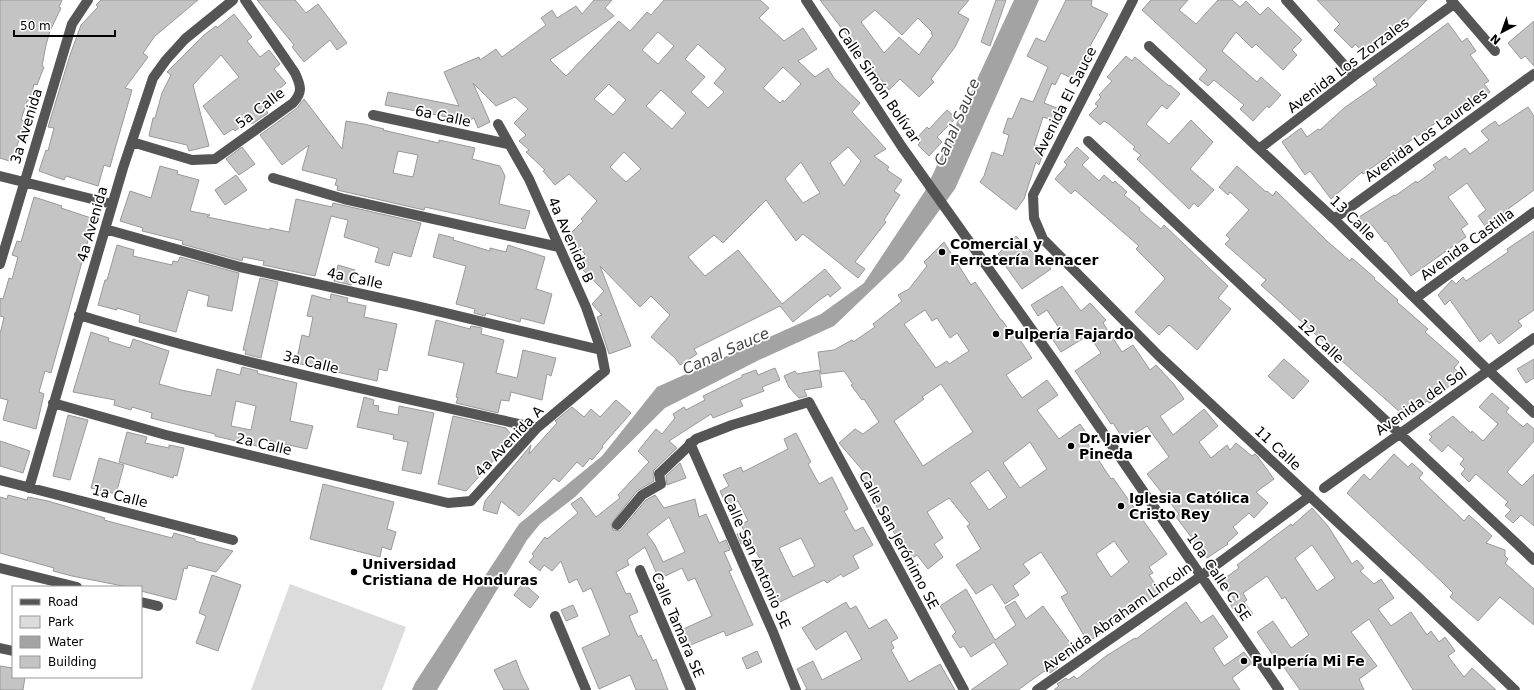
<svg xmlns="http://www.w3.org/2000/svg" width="1534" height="690" font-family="'DejaVu Sans',sans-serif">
	<rect width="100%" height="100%" fill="#fff"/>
	<path fill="#dcdcdc" d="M290 584 406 627 382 690H251Z"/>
	<path fill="#a3a3a3" d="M1014 0H1039L955 189 903 260 834 326 759 360 665 408 575 497 540 524 527 540 437 690H412L415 683 519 524 602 456 657 387 821 314 864 283 925 191Z"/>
	<path fill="#c4c4c4" stroke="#999" fill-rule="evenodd" d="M0 0H62L59 7 61 8 50 31 46 45 42 66 44 67 37 85 34 84 30 101H27L21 120 25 121 12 162 0 158Z
		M101 0H198L155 36 143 53 148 57 125 88 132 90 115 149 110 167 104 165 98 186 66 176 64 180 39 171 46 150 48 151 54 128 48 127 70 55 81 25 98 7 96 5Z
		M257 0H295L306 13 318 4 347 43 337 50 330 40 304 62 292 47 294 45Z
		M594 0H612L605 8 614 16 550 60 566 76 619 21 630 31 647 12 651 15 664 0H760L769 8 759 18 784 41 803 28 817 49 798 61 815 77 828 68 834 78 860 103 852 112 886 149 874 156 889 167 887 170 902 180 894 191 900 195 884 220 886 222 855 262 865 269 858 278 803 234 796 241 766 200 723 243 714 235 688 257 705 276 738 250 782 304 825 269 841 288 830 297 828 294 818 301 793 322 780 306 694 349 697 354 680 365 675 358 651 337 670 315 651 296 640 307 600 266 631 346 609 354 597 317 602 315 592 304 604 291 576 263 585 254 567 237 583 221 581 219 597 201 569 174 555 185 543 171 545 170 526 152 529 150 519 141 526 135 514 123 528 109 515 97 496 106 473 83 490 122 478 128 474 118 468 121 385 105 388 92 459 106 444 72 479 57 480 60 496 49 502 57 546 25 541 18 552 10 557 18 576 6 582 14ZM658 32 674 46 658 64 642 50ZM698 44 726 69 714 83 724 92 708 108 691 92 705 77 685 59ZM783 67 801 84 784 102 783 100 780 103 763 88ZM609 84 626 100 613 115 594 99ZM661 90 686 113 672 129 646 106ZM848 147 861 161 844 186 830 163ZM624 152 641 169 626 182 610 167ZM801 162 820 193 803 203 785 179Z
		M820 0H969L958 13 969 19 955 47 931 79 934 82 919 97 900 79 889 90ZM875 10 902 35 918 18 932 32 931 34 933 35 919 55 899 37 884 53 861 22Z
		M996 0H1006L990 46 981 42Z
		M1066 0H1092L1091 6 1108 14 1090 46 1093 48 1078 81 1061 73 1055 85 1052 83 1044 103 1065 111 1060 123 1043 117 1034 145 1045 148 1039 165 1036 162 1024 199 1016 210 980 182 984 176 992 152 1003 156 1009 135 1003 133 1008 118 1012 119 1021 98 1033 102 1048 67 1027 56 1036 38 1045 42Z
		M1151 0H1188L1179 10 1196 24 1218 0H1232L1240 7 1246 1 1260 15 1268 7 1302 40 1292 50 1297 55 1283 70 1256 44 1252 48 1236 32 1222 51 1257 82 1261 77 1281 95 1269 108 1267 106 1253 121 1240 109 1244 105 1214 80 1208 86 1199 79 1207 70 1142 10Z
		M1317 0H1427L1401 27 1399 25 1380 42 1378 40 1364 53 1355 44 1352 48 1334 30 1340 24Z
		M234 14 252 37 247 41 260 57 269 50 280 64 274 69 286 83 262 104 268 113 252 124 249 120 235 131 233 129 224 135 203 106 239 77 221 55 193 85 209 146 189 151 187 145 149 136 153 118H155L162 93 171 75 167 72 204 35 216 26 217 28Z
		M1534 21V66L1525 56 1521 59 1508 43Z
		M1448 23 1462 42 1467 38 1476 51 1470 55 1489 81 1484 84 1490 92 1481 99 1477 94 1363 174 1362 172 1331 199 1310 171 1305 175 1282 142 1301 128 1307 137 1318 129 1320 130 1344 108 1377 85 1373 79Z
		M1126 56 1132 61 1135 57 1169 86 1170 85 1180 94 1167 109 1162 105 1146 124 1169 144 1191 120 1213 142 1190 169 1214 190 1198 207 1194 203 1189 209 1137 159 1141 155 1133 149 1135 147 1109 124 1104 121 1100 125 1089 115 1098 106 1095 104 1101 97 1099 95 1112 81 1107 77Z
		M304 99 342 149 346 121 364 124 384 129 383 130 439 143V140L475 148 472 159 500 166 505 176 499 204 530 211 525 229 425 207 424 210 337 190 338 186 335 185 337 179 302 170 309 145 282 165 260 135 297 108ZM398 151 418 155 413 177 393 173Z
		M1528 107 1534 116V190L1485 226 1478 216 1486 210 1467 183 1448 197 1468 224 1461 229 1466 237 1411 276 1386 241 1385 242 1372 225 1367 229 1359 217 1394 195 1395 196 1416 181 1417 183 1436 169 1433 165 1446 156 1449 160 1465 148 1470 154 1489 140 1481 131 1495 121 1499 126Z
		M947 110 956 118 937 137 942 142 929 156 918 145 920 143 916 139 927 127 929 129Z
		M242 147 255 164 239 175 226 159Z
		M1077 147 1089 158 1082 165 1099 181 1104 175 1113 183 1115 181 1127 192 1124 195 1140 208 1139 210 1161 229 1164 225 1228 286 1218 298 1231 309 1197 350 1169 325 1159 335 1135 312 1165 279 1163 276 1136 249 1139 246 1075 190 1071 194 1055 179 1067 165 1064 162Z
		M160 166 178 171 177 174 199 180 190 211 210 215 207 217 270 230V228L289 232 296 199 332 207 333 203 421 223 411 257 393 252 389 266 375 262 379 248 344 237 348 220 331 216 315 276 263 265 264 261 243 257 242 261 182 244 183 241 142 231 143 228 120 221 130 191 151 198Z
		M1237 166 1266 192 1267 191 1273 196 1276 191 1327 241 1350 261 1352 258 1375 278 1374 279 1398 300 1397 302 1428 329 1425 332 1459 362 1454 368 1462 375 1430 403 1427 401 1412 415 1404 409 1401 413 1325 346 1326 344 1261 285 1266 280 1225 244 1230 239 1226 235 1249 210 1230 192 1228 195 1219 187Z
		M236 175 247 190 225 205 215 190Z
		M34 197 62 206 61 208 94 219 51 373 45 371 39 392 44 394 36 429 3 420 8 400 0 398V334L4 317 0 316V298L3 299 9 278 12 279 18 257 12 255 17 241 21 242Z
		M1534 231V310L1518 321 1522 326 1499 344 1491 333 1480 342 1450 300 1445 305 1438 295 1452 280 1456 284 1463 277 1466 281 1508 252 1507 249Z
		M439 234 454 238 453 240 490 251V248L506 252 508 245 545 257 536 289 552 294 544 324 521 318 520 322 486 313 485 316 474 313 475 309 456 304 466 266 433 257Z
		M1016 236 1036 256 1039 253 1051 269 1022 289 1004 264 1006 263 998 254Z
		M944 242 971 285 975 282 1001 320H1002L1015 339 1018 337 1032 358 1006 375 1022 398 1047 380 1058 395 1037 410 1059 439 1080 424 1090 438 1086 441 1111 479 1113 478 1167 554 1149 567 1153 573 1149 575 1161 592 1088 642 1061 597 1068 593 1041 552 1023 564 1030 573 1013 586 1019 595 1005 604 992 584 976 594 956 565 981 549 967 526 970 524 949 498 927 512 943 538 934 544 943 557 928 569 917 555 911 559 897 533 895 534 870 497 872 496 859 475 864 472 839 443 855 429 863 434 879 422 864 399 862 400 851 385 853 384 844 371 821 374 818 352 834 350 852 340 853 342 875 327 873 324 902 301 898 295 909 289 927 266 924 262ZM925 310 932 321 937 318 950 338 957 333 969 351 949 364 947 361 936 368 904 324ZM941 384 973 432 923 466 894 421 924 399 922 397ZM1030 442 1047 469 1020 488 1003 463ZM988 470 1007 497 989 510 970 483ZM1114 541 1129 562 1111 577 1096 554Z
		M117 245 134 250 133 256 172 265 173 261 178 262 180 257 239 273 232 311 207 306 209 296 188 290 176 332 139 322 140 315 117 308V310L98 305 105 280H107Z
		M338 265 355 270 351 285 334 281Z
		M260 278 278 282 261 358 245 354 246 350H243Z
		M1062 286 1081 311 1090 303 1106 320 1103 323 1122 352 1133 345 1150 370 1156 365 1173 383 1184 399 1160 416 1173 435 1204 409 1218 426 1199 442 1211 458 1227 445 1230 450 1236 443 1252 456 1255 454 1258 457 1274 479 1256 492 1268 503 1254 518 1249 513 1233 527 1238 533 1227 543 1228 544 1207 558 1176 517 1179 514 1147 474 1169 457 1147 426 1124 440 1113 423 1111 424 1075 371 1101 353 1089 335 1061 352 1049 334 1059 328 1047 310 1038 316 1031 305Z
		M331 294 348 298 347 302 366 306 364 317 397 324 387 371 379 369 377 381 296 363 302 335 309 337 313 317 307 316 312 295 330 300Z
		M436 320 470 329 471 326 482 328 481 334 504 340 496 373 517 378 523 350 556 358 551 376 547 374 542 400 511 392 509 401 501 400 498 413 456 403 458 398 456 397 464 363 428 355Z
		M91 332 109 338 108 341 130 348 133 339 169 351 159 384 181 390 211 396 217 369 240 375 242 367 258 371 257 373 260 374 297 383 290 421 313 426 307 449 262 439 261 447 215 436V434L151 418 152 413 132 407 131 410 114 405 115 400 73 392ZM236 401 256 406 251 430 231 426Z
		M1284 359 1309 381 1293 399 1268 376Z
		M1534 359V378L1526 383 1517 369Z
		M775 368 780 380 762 387 764 391 740 400 743 406 713 418 711 414 669 441 677 448 654 470 653 475 654 481 637 491 611 524 613 530 620 531 646 500 655 495 664 508 695 499 699 517 706 514 719 543 726 540 730 550 724 552 732 570 729 571 753 625 726 636 724 631 686 647 679 631 712 616 695 578 688 581 682 568 659 579 645 547 627 560 629 565 616 572 626 594 630 593 638 612 629 616 638 637 641 635 653 661 656 659 668 690H636L630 675 599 689 582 648 610 635 591 588 583 592 577 579 569 583 561 561 552 571 544 565 540 571 529 562 534 556 532 554 545 537 547 539 578 513 571 504 581 497 596 517 620 498 618 495 649 462 638 451 656 429 662 434 675 418 673 414 684 407 686 410 705 400 703 396 742 377V375L756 370 758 375ZM669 517 685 552 663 562 655 545 647 534Z
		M819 370 822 387 804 390 807 396 799 398 789 387 784 376 795 371 797 374Z
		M1492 393 1509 408 1506 412 1523 427 1527 423 1534 429V441L1507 472 1522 486 1534 474V526L1521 515 1513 523 1505 516 1511 510 1505 505 1508 502 1476 474 1469 482 1461 474 1465 469 1460 464 1464 459 1448 445 1442 452 1429 440 1432 437 1429 434 1453 416 1471 433 1472 431 1483 441 1498 424 1479 407Z
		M364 397 374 400 373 405 379 406 378 411 398 415 399 406 434 413 421 474 402 470 408 442 393 439 394 435 357 427Z
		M616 400 631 413 602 446 603 447 592 460 590 458 583 467 577 462 559 482 554 478 519 516 501 501 497 514 483 510 485 501 531 445 529 454 557 423 555 421 572 407 584 417 591 409 600 417Z
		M68 415 88 420 70 480 53 476Z
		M453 416 506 428 514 438 466 491 438 484Z
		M127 432 147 437 145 443 169 448V445L184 448 177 476 174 475 173 478 119 462Z
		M796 433 811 462 808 464 819 484 832 477 848 509 844 511 855 531 863 527 873 545 853 556 859 568 843 577 841 574 827 583 824 580 772 606 752 563 760 559 750 540 741 544 737 534 744 531 741 524 748 521 738 501 727 506 720 491 729 486 723 475 741 467 743 472 788 449 784 439ZM801 538 815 566 793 577 779 548Z
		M0 441 30 451 23 473 0 466Z
		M1394 454 1408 467 1412 463 1423 473 1419 478 1464 521 1469 515 1492 536 1486 543 1505 550V556L1508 559 1505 563 1534 589V625L1500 597 1478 621 1450 597 1453 593 1443 583 1347 493 1364 474 1370 480Z
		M99 458 124 465 116 494 91 488Z
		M680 463 686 478 667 485 666 476Z
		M323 484 394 502 387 529 396 532 391 550 382 547 380 557 310 539Z
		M8 495 27 500 28 497 48 501 105 518 104 520 134 528 172 538 174 533 195 539V541L233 551 216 572 188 565 187 569 184 568 176 600 141 591V587H128L72 576 53 571 54 568 0 553V497L7 499Z
		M1312 508 1328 526 1352 564 1357 560 1364 568 1360 571 1374 584 1381 579 1394 598 1378 609 1391 626 1411 612 1427 635 1431 631 1439 642 1445 637 1455 651 1448 656 1464 677 1472 668 1496 690H1413L1369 619 1351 632 1377 666 1359 679 1364 690H1300L1274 653 1272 654 1257 632 1273 621 1291 648 1309 635 1285 597 1282 599 1267 576 1243 593 1247 600 1244 602 1253 614 1242 622 1231 606V601L1234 599 1221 581 1239 568 1237 565 1291 524 1292 526ZM1312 545 1335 578 1317 591 1295 558Z
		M212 575 241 585 218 651 196 643 206 616 199 613Z
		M523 583 539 597 530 608 514 595Z
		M966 589 995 640 1016 625 1005 607 1015 601 1026 619 1043 606 1076 651 1056 663 1058 667 1050 673 1048 670 1043 672 1018 690H971L1008 664 994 642 971 657 964 646 960 648 952 636 956 632 940 606Z
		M846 602 850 609 856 606 869 629 886 619 898 638 891 642 894 648 891 650 909 682 940 664 955 690H805L807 689 797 669 813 661 822 680 862 659 846 631 816 650 802 628Z
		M1186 602 1201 623 1213 615 1228 637 1213 648 1224 666 1244 652 1252 663 1232 678 1240 690H1054L1059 686 1057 684 1066 678 1068 680 1074 676 1077 679 1106 656 1135 638 1136 639Z
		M573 605 578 616 566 621 561 610Z
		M757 651 762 662 747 669 742 658Z
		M516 660 521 674 529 690H504L494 670Z
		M0 666 13 668V677H25L23 690H0Z"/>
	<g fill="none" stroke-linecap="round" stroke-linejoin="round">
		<path stroke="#555" stroke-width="10" d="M806 0 902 147 1057 365 1279 690
			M1133 0 1033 195 1034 218 1043 239 1159 356 1418 597 1515 690
			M1286 0 1354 76
			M1451 0 1495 51
			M1149 46 1334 219 1488 370 1534 413
			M373 115 508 144
			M1088 141 1534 560
			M132 142 192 160 215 159 293 103C303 92 301 86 295 73L245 0
			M1259 149 1354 76 1454 4
			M0 176 112 204
			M273 178 344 199 559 247
			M1334 219 1534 74
			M105 229 240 267 412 305 601 350
			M0 264 72 24 88 0
			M1416 298 1534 212
			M79 315C230 361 384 394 537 428
			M53 403 166 435 448 503 471 501 537 428 605 371 601 350 586 307 529 179 498 124
			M690 443 773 632 796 690
			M0 480 233 540
			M29 488 123 168 153 78 166 60 185 39 233 0
			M1324 488 1534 338
			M617 525 642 495 661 484 659 474 696 439 732 425 809 402 964 690
			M0 568 77 587
			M640 570 691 690
			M141 602 158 606
			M555 616 586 690
			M0 648 13 651
			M1037 690 1201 576 1310 496"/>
	</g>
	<g fill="#000" stroke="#fff" stroke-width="1.5">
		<circle cx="942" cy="252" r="4"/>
		<circle cx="996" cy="334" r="4"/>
		<circle cx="1071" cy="446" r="4"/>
		<circle cx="1121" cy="506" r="4"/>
		<circle cx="354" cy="572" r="4"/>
		<circle cx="1244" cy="661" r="4"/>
	</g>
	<g text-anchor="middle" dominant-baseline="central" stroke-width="3.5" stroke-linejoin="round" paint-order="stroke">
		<g font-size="14" fill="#000" stroke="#fff">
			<text transform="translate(1348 65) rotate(-37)">Avenida Los Zorzales</text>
			<text transform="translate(879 85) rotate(56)">Calle Simón Bolívar</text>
			<text transform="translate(1065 101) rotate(-63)">Avenida El Sauce</text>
			<text transform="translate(260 108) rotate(-37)">5a Calle</text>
			<text transform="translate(443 116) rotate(12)">6a Calle</text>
			<text transform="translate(26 126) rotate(-73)">3a Avenida</text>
			<text transform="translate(1426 135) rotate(-36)">Avenida Los Laureles</text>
			<text transform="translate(1353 218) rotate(44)">13 Calle</text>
			<text transform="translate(92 224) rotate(-74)">4a Avenida</text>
			<text transform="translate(571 240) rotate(66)">4a Avenida B</text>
			<text transform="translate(1467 244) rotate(-36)">Avenida Castilla</text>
			<text transform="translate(355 278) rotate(12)">4a Calle</text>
			<text transform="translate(1321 341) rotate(43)">12 Calle</text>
			<text transform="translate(311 362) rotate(14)">3a Calle</text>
			<text transform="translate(1421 401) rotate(-35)">Avenida del Sol</text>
			<text transform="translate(509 441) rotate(-46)">4a Avenida A</text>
			<text transform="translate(264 444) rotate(13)">2a Calle</text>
			<text transform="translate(1278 448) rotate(43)">11 Calle</text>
			<text transform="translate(120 496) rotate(14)">1a Calle</text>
			<text transform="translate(899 540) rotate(62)">Calle San Jerónimo SE</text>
			<text transform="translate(757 561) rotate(66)">Calle San Antonio SE</text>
			<text transform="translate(1219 577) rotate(56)">10a Calle C SE</text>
			<text transform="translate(1117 617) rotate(-35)">Avenida Abraham Lincoln</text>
			<text transform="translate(678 625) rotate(67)">Calle Tamara SE</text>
		</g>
		<g font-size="14" font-weight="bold" fill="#000" stroke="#fff" text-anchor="start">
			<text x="950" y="244">Comercial y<tspan x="950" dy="16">Ferretería Renacer</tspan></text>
			<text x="1004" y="334">Pulpería Fajardo</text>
			<text x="1079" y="438">Dr. Javier<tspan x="1079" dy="16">Pineda</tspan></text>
			<text x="1129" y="498">Iglesia Católica<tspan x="1129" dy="16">Cristo Rey</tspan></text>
			<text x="362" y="564">Universidad<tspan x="362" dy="16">Cristiana de Honduras</tspan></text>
			<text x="1252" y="661">Pulpería Mi Fe</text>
		</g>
		<g font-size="15" font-style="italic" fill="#444" stroke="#fff">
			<text transform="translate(957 122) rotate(-67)">Canal Sauce</text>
			<text transform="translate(726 351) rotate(-24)">Canal Sauce</text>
		</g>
	</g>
	<rect x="12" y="586" width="130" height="92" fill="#ffffff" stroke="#999999"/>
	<rect x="20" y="599" width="20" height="6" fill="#555555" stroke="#999999"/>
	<text x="48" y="606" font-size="12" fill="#000000">Road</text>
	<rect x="20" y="616" width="20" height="12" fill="#dcdcdc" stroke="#999999"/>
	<text x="48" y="626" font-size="12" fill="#000000">Park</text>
	<rect x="20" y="636" width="20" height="12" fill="#a3a3a3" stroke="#999999"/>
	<text x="48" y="646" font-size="12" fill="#000000">Water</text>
	<rect x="20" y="656" width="20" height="12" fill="#c4c4c4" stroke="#999999"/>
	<text x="48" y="666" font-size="12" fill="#000000">Building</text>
	<g transform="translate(1502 32) rotate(221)" stroke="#ffffff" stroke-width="3" paint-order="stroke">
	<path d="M0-3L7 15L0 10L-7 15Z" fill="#000000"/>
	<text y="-6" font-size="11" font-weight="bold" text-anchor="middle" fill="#000000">N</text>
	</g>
	<path d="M14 30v6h101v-6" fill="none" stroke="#000000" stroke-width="2"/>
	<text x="20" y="30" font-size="12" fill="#000000" stroke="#ffffff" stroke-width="3" paint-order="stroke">50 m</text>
</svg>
